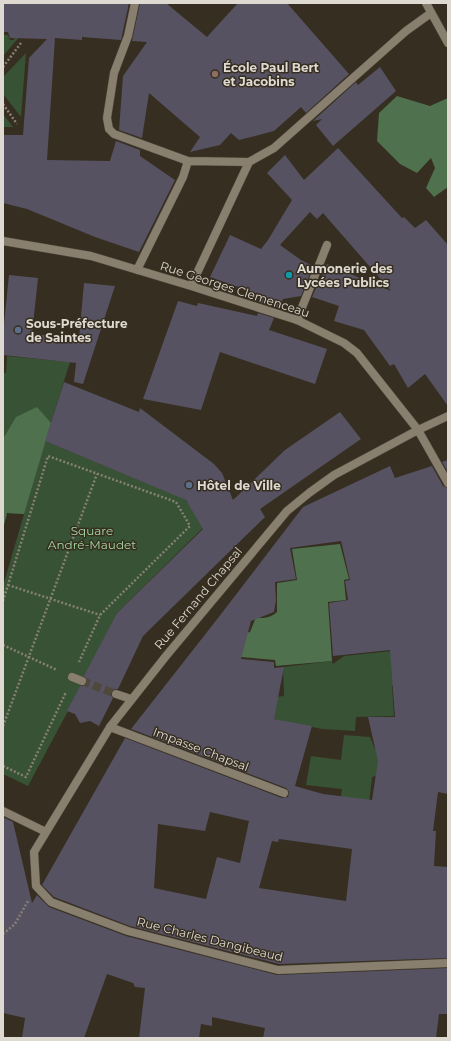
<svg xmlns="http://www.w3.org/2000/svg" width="451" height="1041" font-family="Montserrat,sans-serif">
	<rect width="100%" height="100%" fill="#362e20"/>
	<path fill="#385236" d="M3 35H8L10 40H14L15 36H20L3 56Z
		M26 53 21 117 3 94V77Z
		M3 114 13 127H3Z
		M7 356 70 362 45 441 173 494V487L192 507 217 514 117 613 68 711 28 786 3 774V586L24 514 7 513 3 529V373H6Z
		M411 649 415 685 392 686 394 716 356 717 355 731 322 729 274 719 276 697 284 696 283 667 332 661 333 664 344 656Z
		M344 735 370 737 375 749 436 739 376 776 372 777 365 840 334 837 342 789 306 785 311 756 341 760Z"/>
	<path fill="#4f714e" d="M397 96 430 106 448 98V187L434 197 426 188 435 168 431 158 417 173 400 164 377 141 379 113Z
		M37 407 51 423 24 514 7 513 3 529V439L16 417Z
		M340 544 349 579 344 580 346 600 328 602 332 661 276 666 275 660 241 657 244 633 250 632 256 617C264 619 270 618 277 612V583L297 580 292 549Z"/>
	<path fill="#565262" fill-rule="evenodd" d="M3 3H129L121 40 82 37V40L55 38 47 160 110 161 116 141 140 150V156L175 180 139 252 95 237 27 209 3 203V135H23L29 58 47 39 10 38 8 32H3Z
		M140 3H166L207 37 238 3H287L349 74 306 113 301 107 274 131 239 140 231 133 220 145 190 152 200 137 149 93 142 138 119 130 123 76 147 42 132 41Z
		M380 67 396 91 333 146 316 125 322 119 313 121 356 82 358 85Z
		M338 148 402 218 404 217 415 228 426 220 448 245V406L425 374 408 388 394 364 390 366 364 330 334 321 339 306 312 297 327 264 391 291 323 213 317 219 310 212 280 245 301 260 313 266 301 296 283 299 279 308 261 303 263 296 210 277 230 235 261 249 268 240 292 200 267 173 285 155 304 180Z
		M9 275 38 278 32 334 79 338 84 283 115 286 83 384 74 382 76 363 3 355V323L4 324Z
		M178 301 197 306 198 303 257 316 258 313 274 318 269 330 327 349 315 384 220 352 201 410 143 399Z
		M64 382 139 412 140 408 214 464 222 473 233 500 285 450 340 412 361 439 260 509 265 517 143 636 118 689H115L111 692V695L113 698 99 726 90 721 80 723 75 714 67 711 80 686H83L87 683V680L84 676 117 613 203 529 186 500 45 441Z
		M448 460V472L442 462Z
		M390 466 395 478 432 466 443 486 448 488V794L438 792 433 831H436L434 866 448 867V958L279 964 130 926 54 897 42 885 125 738 282 798 288 797 289 792 286 788 131 729 218 618 303 507ZM341 541 350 580 345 581 348 600 329 603 333 656 390 650 395 717H368L378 761 372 800 323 794 295 786 312 726 274 719 284 667 274 668V662L241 659 251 621 274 612 276 600 275 582 296 579 290 548ZM210 812 249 821 240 863 217 857 206 899 154 888 158 824 205 831ZM279 839 352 849 346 901 259 888 272 841 278 842Z
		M3 817 13 822 32 903 37 895 49 907 126 936 277 975 448 968V1014H439L436 1038H263L265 1028 212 1017V1026L201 1024 199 1038H139L145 988 135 987 133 983 107 974 84 1038H22L25 1018 3 1013Z"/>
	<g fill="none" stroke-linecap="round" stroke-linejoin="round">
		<path stroke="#4f483b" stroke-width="8" stroke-dasharray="8 4" stroke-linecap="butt" d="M82 681 116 694"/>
		<g stroke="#4f493d" stroke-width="9">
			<path id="service" d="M297 320 327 245
				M110 727 284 793"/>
		</g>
		<g stroke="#4f493d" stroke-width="9">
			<path id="pedestrian" d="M72 677 82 681
				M116 694 131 699"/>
		</g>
		<g stroke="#4f493d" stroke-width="9">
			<path id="minor" d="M135 3 128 36 114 73 107 118 109 129 114 134 188 161
				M249 162 274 148 406 31 431 13
				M3 241 91 256 191 286 297 320 344 343 357 353 418 430 448 483
				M137 270 183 177 188 161 249 162 191 286
				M448 416 418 430 334 475 309 493 287 511 166 656 110 727 34 852 36 886 51 902 128 931 278 970 448 963
				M3 811 46 832"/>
		</g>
		<g stroke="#4f493d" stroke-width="9">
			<path id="tertiary" d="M426 3 448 43"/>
		</g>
		<path stroke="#878074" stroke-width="2.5" stroke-dasharray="2 2" stroke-linecap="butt" d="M3 67 21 43
			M3 104 17 124
			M8 585 100 615
			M3 601 48 456 176 502 190 526 100 615 79 662
			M3 645 57 670
			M3 726 97 474
			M3 766 26 777 66 692
			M3 934 15 924 28 901"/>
		<use href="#service" stroke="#887f6f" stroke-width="8"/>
		<use href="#pedestrian" stroke="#887f6f" stroke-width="8"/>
		<use href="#minor" stroke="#887f6f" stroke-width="8"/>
		<use href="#tertiary" stroke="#887f6f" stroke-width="8"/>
	</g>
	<circle fill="#8d6e63" stroke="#362e20" stroke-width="1.5" cx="215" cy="74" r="4"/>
	<circle fill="#0f9aa8" stroke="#362e20" stroke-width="1.5" cx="289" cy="275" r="4"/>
	<g fill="#5c6f8a" stroke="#362e20" stroke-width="1.5">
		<circle cx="18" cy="330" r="4"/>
		<circle cx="189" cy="485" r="4"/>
	</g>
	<g text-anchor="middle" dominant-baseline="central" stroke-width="3" stroke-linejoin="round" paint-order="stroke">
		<g font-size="12" font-weight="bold" fill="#dfdad1" stroke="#362e20" text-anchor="start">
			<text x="223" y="67">École Paul Bert<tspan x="223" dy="14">et Jacobins</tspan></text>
			<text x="297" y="268">Aumonerie des<tspan x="297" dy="14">Lycées Publics</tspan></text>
			<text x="26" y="323">Sous-Préfecture<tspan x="26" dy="14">de Saintes</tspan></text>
			<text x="197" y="485">Hôtel de Ville</text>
		</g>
		<g font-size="12" fill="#dfdad1" stroke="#362e20">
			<text transform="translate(235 289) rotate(18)">Rue Georges Clemenceau</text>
			<text transform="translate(198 598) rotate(-50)">Rue Fernand Chapsal</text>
			<text transform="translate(201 749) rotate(21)">Impasse Chapsal</text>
			<text transform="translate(210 939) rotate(14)">Rue Charles Dangibeaud</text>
		</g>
		<g font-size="12" fill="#a5dba2" stroke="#362e20">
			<text x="92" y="530">Square<tspan x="92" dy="14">André-Maudet</tspan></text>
		</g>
	</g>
	<rect width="451" height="1041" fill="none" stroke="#dfdad1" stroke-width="8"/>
</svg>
